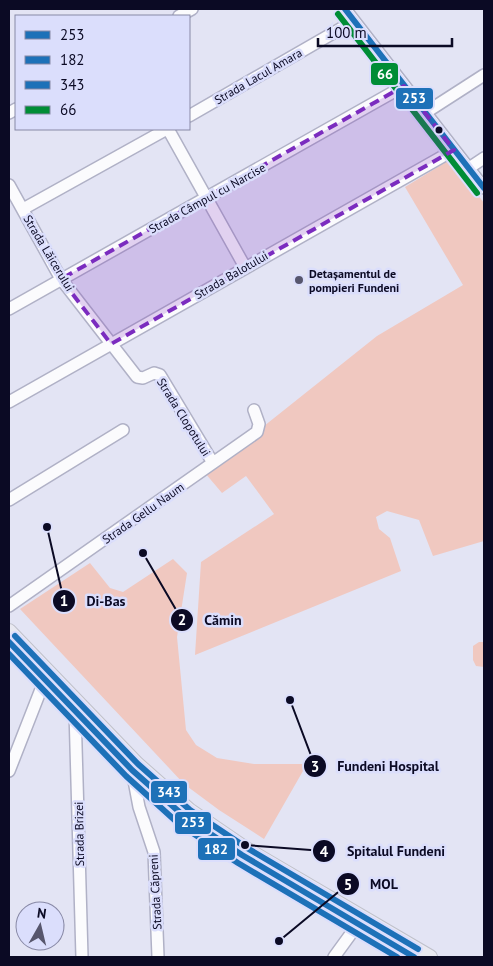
<svg xmlns="http://www.w3.org/2000/svg" width="493" height="966" font-family="'PT Sans',sans-serif">
	<rect width="100%" height="100%" fill="#e3e4f4"/>
	<path fill="#f0c8c0" d="M451 159 484 203V541L433 556 419 520 387 511 376 517 379 529 390 538 401 571 195 655 201 562 274 514 246 476 222 493 205 473 377 336 463 285 405 187Z
		M173 559 187 573 177 637 186 730 196 745 217 758 254 764H307L264 839 219 810 184 784 20 609 90 563 110 588 123 592Z
		M479 642H484V667L476 666 473 660V646Z"/>
	<g fill="none" stroke-linecap="round" stroke-linejoin="round">
		<g stroke="#b0b1c6" stroke-width="14">
			<path id="minor" d="M345 9 484 188
				M179 16 192 9
				M9 113 16 109
				M425 113 484 75
				M189 116 354 21
				M168 129 245 267
				M469 168 484 158
				M9 185 61 279 137 377 143 378 154 373 160 375 213 463
				M23 209 167 129
				M9 309 404 86
				M9 402 454 150
				M9 500 123 430
				M9 606 257 432 259 424 254 410
				M75 711 82 957
				M132 770 139 807 154 852 158 957
				M9 771 45 679
				M334 957 358 924"/>
		</g>
		<g stroke="#bfc0cb" stroke-width="16">
			<path id="major" d="M9 631 137 764 189 810 246 849 430 957"/>
		</g>
		<use href="#minor" stroke="#fbfbfd" stroke-width="11"/>
		<use href="#major" stroke="#e9e9f1" stroke-width="14"/>
		<g stroke="#dbdefc" stroke-width="10">
			<path id="bus-1" d="M345 9 484 188
				M9 642 132 770 185 817 242 855 414 957"/>
		</g>
		<g stroke="#dbdefc" stroke-width="10">
			<path id="bus-2" d="M9 654 126 776 179 824 238 863 397 957"/>
		</g>
		<g stroke="#dbdefc" stroke-width="10">
			<path id="bus-3" d="M15 636 138 764 190 810 247 848 418 949"/>
		</g>
		<g stroke="#dbdefc" stroke-width="10">
			<path id="bus-4" d="M338 14 477 193"/>
		</g>
		<use href="#bus-1" stroke="#1d71b8" stroke-width="6"/>
		<use href="#bus-2" stroke="#1d71b8" stroke-width="6"/>
		<use href="#bus-3" stroke="#1d71b8" stroke-width="6"/>
		<use href="#bus-4" stroke="#008d36" stroke-width="6"/>
	</g>
	<path fill="#7b2cbf" fill-opacity="0.2" stroke="#7b2cbf" stroke-width="4" stroke-dasharray="10 6" stroke-linejoin="round" d="M404 86 454 150 111 344 61 279Z"/>
	<circle fill="#0b0a24" stroke="#dbdefc" stroke-width="2" cx="439" cy="130" r="4.5"/>
	<circle fill="#57566d" stroke="#dbdefc" stroke-width="2" cx="299" cy="280" r="5"/>
	<g text-anchor="middle" dominant-baseline="central" stroke-width="5" stroke-linejoin="round" paint-order="stroke">
		<g font-size="12" fill="#0b0a24" stroke="#dbdefc">
			<text transform="translate(258 76) rotate(-30)">Strada Lacul Amara</text>
			<text transform="translate(207 198) rotate(-29)">Strada Câmpul cu Narcise</text>
			<text transform="translate(49 253) rotate(59)">Strada Lăicerului</text>
			<text transform="translate(231 275) rotate(-30)">Strada Balotului</text>
			<text transform="translate(184 417) rotate(58)">Strada Clopotului</text>
			<text transform="translate(143 513) rotate(-35)">Strada Gellu Naum</text>
			<text transform="translate(79 834) rotate(-91)">Strada Brizei</text>
			<text transform="translate(155 892) rotate(-93)">Strada Căpreni</text>
		</g>
		<g font-size="12" font-weight="bold" fill="#0b0a24" stroke="#dbdefc" text-anchor="start">
			<text x="309" y="273">Detașamentul de<tspan x="309" dy="14">pompieri Fundeni</tspan></text>
		</g>
	</g>
	<path fill="none" stroke="#0b0a24" stroke-width="2" d="M47 527L64 601M143 553L182 620M290 700L315 766M245 845L324 851M279 941L348 884"/>
	<g fill="#0b0a24" stroke="#dbdefc" stroke-width="2">
		<circle cx="47" cy="527" r="5"/>
		<circle cx="143" cy="553" r="5"/>
		<circle cx="290" cy="700" r="5"/>
		<circle cx="245" cy="845" r="5"/>
		<circle cx="279" cy="941" r="5"/>
		<circle cx="64" cy="601" r="12"/>
		<circle cx="182" cy="620" r="12"/>
		<circle cx="315" cy="766" r="12"/>
		<circle cx="324" cy="851" r="12"/>
		<circle cx="348" cy="884" r="12"/>
	</g>
	<g font-size="15" text-anchor="middle" font-weight="bold" fill="#fff">
		<text x="64" y="606">1</text>
		<text x="182" y="625">2</text>
		<text x="315" y="772">3</text>
		<text x="324" y="857">4</text>
		<text x="348" y="890">5</text>
	</g>
	<g font-size="14" text-anchor="middle" font-weight="bold" fill="#0b0a24" stroke="#dbdefc" stroke-width="5" stroke-linejoin="round" paint-order="stroke">
		<text x="106" y="606">Di-Bas</text>
		<text x="223" y="625">Cămin</text>
		<text x="388" y="771">Fundeni Hospital</text>
		<text x="396" y="856">Spitalul Fundeni</text>
		<text x="384" y="889">MOL</text>
	</g>
	<g stroke="#dbdefc" stroke-width="2">
		<rect x="370" y="62" width="29" height="24" rx="5" fill="#008d36"/>
		<rect x="395" y="87" width="39" height="23" rx="5" fill="#1d71b8"/>
		<rect x="150" y="780" width="38" height="24" rx="5" fill="#1d71b8"/>
		<rect x="174" y="811" width="38" height="24" rx="5" fill="#1d71b8"/>
		<rect x="197" y="837" width="39" height="24" rx="5" fill="#1d71b8"/>
	</g>
	<g font-size="14" text-anchor="middle" font-weight="bold" fill="#fff">
		<text x="385" y="79">66</text>
		<text x="414" y="103">253</text>
		<text x="169" y="797">343</text>
		<text x="193" y="827">253</text>
		<text x="216" y="854">182</text>
	</g>
	<rect width="493" height="966" fill="none" stroke="#0b0a24" stroke-width="20"/>
	<rect x="15" y="15" width="175" height="115" fill="#dbdefc" stroke="#8889a6"/>
	<rect x="25" y="31" width="25" height="8" fill="#1d71b8" stroke="#8889a6"/>
	<text x="60" y="40" font-size="15" fill="#0b0a24">253</text>
	<rect x="25" y="56" width="25" height="8" fill="#1d71b8" stroke="#8889a6"/>
	<text x="60" y="65" font-size="15" fill="#0b0a24">182</text>
	<rect x="25" y="81" width="25" height="8" fill="#1d71b8" stroke="#8889a6"/>
	<text x="60" y="90" font-size="15" fill="#0b0a24">343</text>
	<rect x="25" y="106" width="25" height="8" fill="#008d36" stroke="#8889a6"/>
	<text x="60" y="115" font-size="15" fill="#0b0a24">66</text>
	<g transform="translate(40 926) rotate(8)"><circle r="24" fill="#dbdefc" stroke="#8889a6"/>
	<path d="M0-4L9 19L0 12L-9 19Z" fill="#57566d"/>
	<text y="-8" font-size="14" font-weight="bold" text-anchor="middle" fill="#0b0a24">N</text>
	</g>
	<path d="M318 38v8h134v-8" fill="none" stroke="#0b0a24" stroke-width="2.5"/>
	<text x="326" y="38" font-size="15" fill="#0b0a24" stroke="#dbdefc" stroke-width="4" paint-order="stroke">100 m</text>
</svg>
